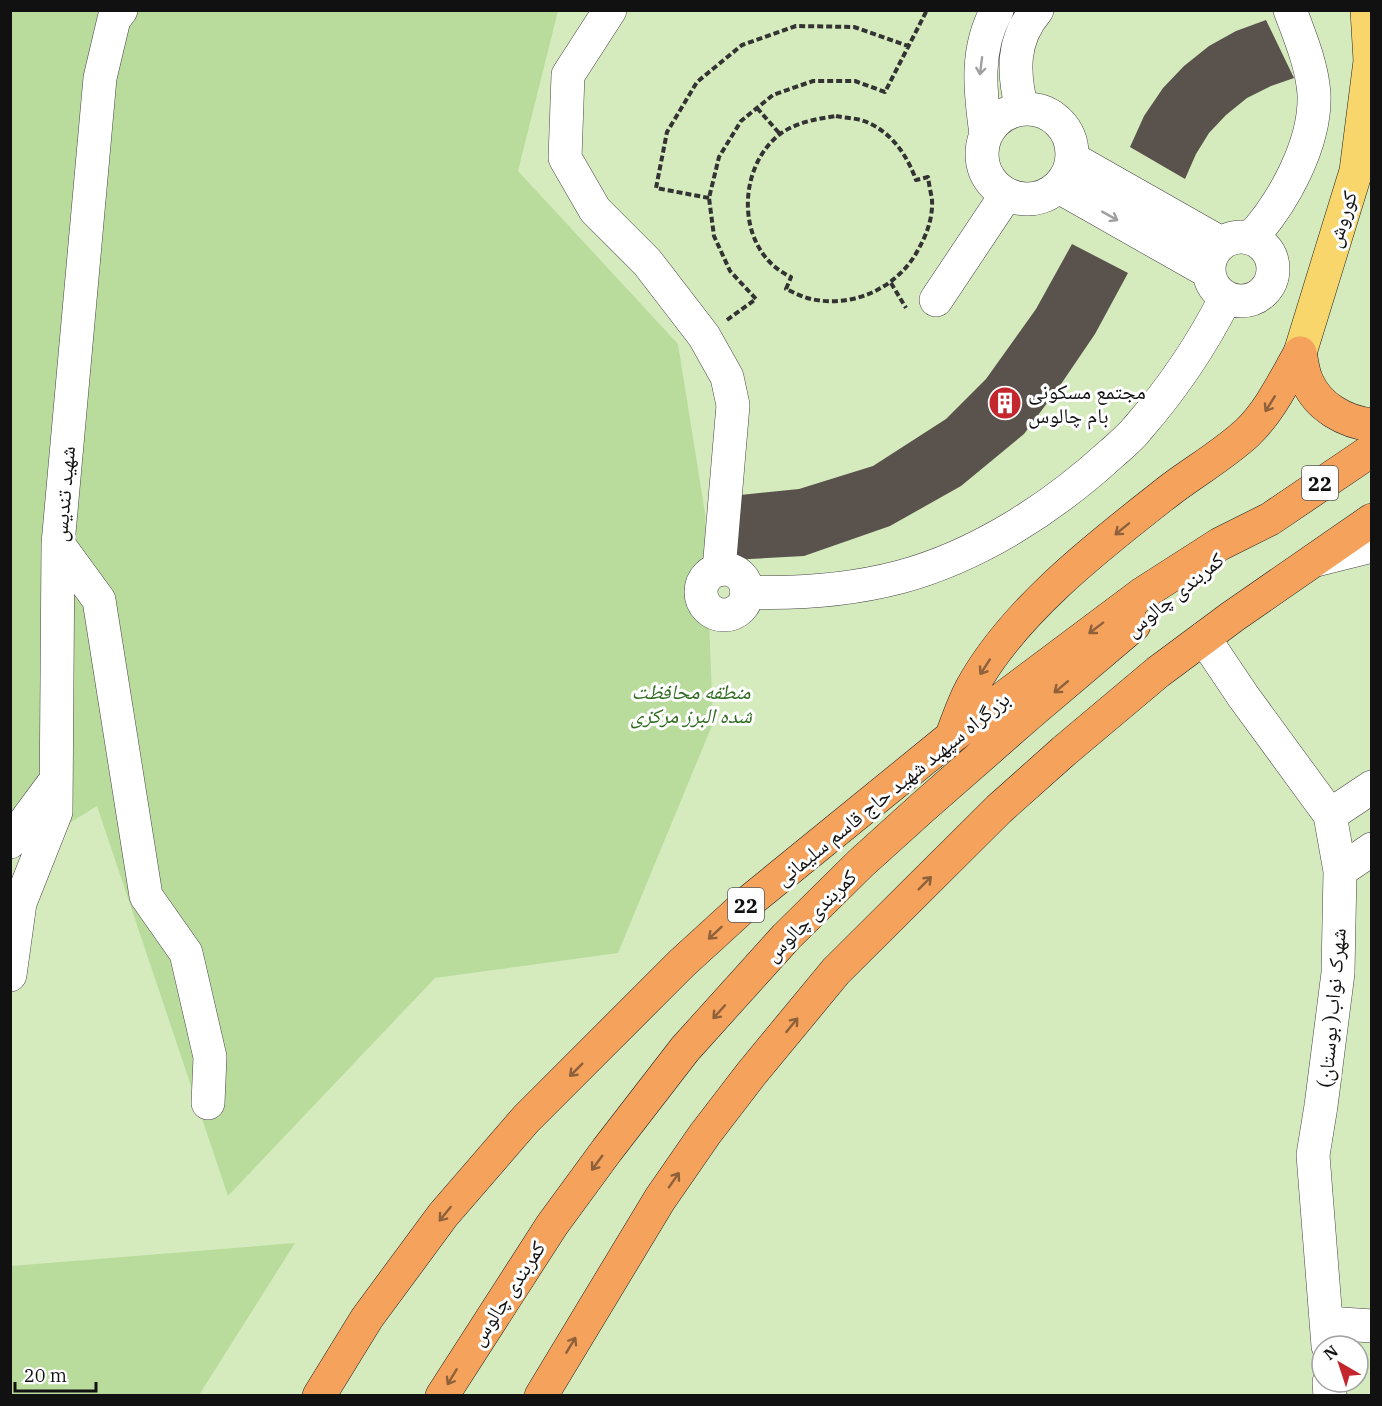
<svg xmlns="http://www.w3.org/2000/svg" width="1382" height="1406" font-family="'IBM Plex Serif','Noto Naskh Arabic',serif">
	<rect width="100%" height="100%" fill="#fffdf5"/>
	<path fill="#d5ebbd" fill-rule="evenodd" d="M10 11H1371V1395H11ZM1322 1346H1358V1382H1322Z"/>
	<path fill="#b9dc9c" d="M11 11H558L518 171 678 344 705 513 713 723 618 953 435 978 228 1196 97 806 11 859Z
		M295 1243 199 1395H11V1266Z"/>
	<path fill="#5a524d" d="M1266 20 1294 78 1271 86 1247 98 1226 115 1209 133 1196 154 1185 179 1130 147 1144 116 1163 88 1184 66 1209 46 1236 31Z
		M1072 244 1128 273 1095 334 1059 387 1024 434 961 486 890 526 804 556 731 560V496L799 489 873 466 946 419 986 379 1036 309Z"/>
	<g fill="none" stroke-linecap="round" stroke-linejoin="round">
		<g stroke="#444" stroke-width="34">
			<path id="minor" d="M610 10 568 75 565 158 595 210 647 262 704 336 727 377 733 405 719 570
				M982 154a45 45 0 1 1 90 0a45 45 0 1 1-90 0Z
				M1022 109C1013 74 1011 40 1037 10
				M986 134C980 92 975 49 997 10
				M1073 159 1221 243
				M1059 187 1209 272
				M1209 269a32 32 0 1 1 64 0a32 32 0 1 1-64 0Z
				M1251 238C1283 203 1316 144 1314 94 1312 65 1300 37 1290 10
				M936 300 1006 195
				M58 544 99 600 146 896 186 953 210 1057 208 1103
				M1316 560 1372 546
				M701 592a23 23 0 1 1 46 0a23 23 0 1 1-46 0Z
				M746 592C798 594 850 590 900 577 978 556 1052 508 1111 454 1120 446 1130 438 1137 429 1172 389 1202 345 1226 297
				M1204 638 1243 696 1330 815 1340 871 1338 973 1321 1106 1313 1155 1328 1346
				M1330 815 1372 787
				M10 842 56 780
				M1340 871 1372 849
				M10 975 20 903 56 812 58 544 100 78 114 19 121 10
				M1327 1323 1372 1326
				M1329 1382 1330 1396"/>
		</g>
		<g stroke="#222" stroke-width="34">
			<path id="major" d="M1300 353 1356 171 1370 61 1367 10"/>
		</g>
		<g stroke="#222" stroke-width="34">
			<path id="highway" d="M1300 353C1302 362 1303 373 1307 381 1318 407 1345 422 1372 425
				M952 735C958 720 963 704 971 689 1013 611 1101 544 1170 490 1195 471 1223 455 1247 433 1270 411 1284 381 1300 353
				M319 1396 367 1318 443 1215 526 1119 682 963 751 900 950 738 1142 594 1220 544 1270 519 1372 450
				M442 1396 552 1225 607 1150 685 1049 786 937 861 863 923 807 1029 714 1134 625
				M541 1396 660 1199 705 1134 751 1074 836 971 999 809 1064 751 1158 672 1232 617 1372 520"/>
		</g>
		<path stroke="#333" stroke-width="4" stroke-dasharray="6 3" stroke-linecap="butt" d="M757 108 780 134
			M836 116C845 118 856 118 864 121 891 131 907 155 916 180L928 177C929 185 931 193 932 200 933 217 927 234 919 248 899 288 851 310 807 298 800 296 793 292 786 289L791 277C736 252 735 169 780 134 797 122 816 119 836 116Z
			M709 198 656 188 667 132 697 82 742 45 796 26 854 27 908 46
			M891 283 906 308
			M727 320 756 299 730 271 714 236 709 198 719 157 741 121 773 95 813 81H855L885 92 927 10"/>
		<use href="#minor" stroke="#fff" stroke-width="33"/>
		<use href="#major" stroke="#f9d66b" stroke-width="33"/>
		<use href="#highway" stroke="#f5a25d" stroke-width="33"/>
	</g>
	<defs><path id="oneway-shaft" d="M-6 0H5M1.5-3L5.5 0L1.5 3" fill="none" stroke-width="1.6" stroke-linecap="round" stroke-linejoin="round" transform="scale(1.5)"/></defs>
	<g stroke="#a0a0a0">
		<use href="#oneway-shaft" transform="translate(981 66) rotate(97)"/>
		<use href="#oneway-shaft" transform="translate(1110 216) rotate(29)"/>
	</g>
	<g stroke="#8e613b">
		<use href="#oneway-shaft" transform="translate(1270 404) rotate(122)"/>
		<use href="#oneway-shaft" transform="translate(1122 529) rotate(141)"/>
		<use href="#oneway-shaft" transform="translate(1096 628) rotate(143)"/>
		<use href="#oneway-shaft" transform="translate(985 667) rotate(123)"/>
		<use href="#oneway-shaft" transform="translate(1061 687) rotate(140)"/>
		<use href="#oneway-shaft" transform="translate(925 883) rotate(-45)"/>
		<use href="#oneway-shaft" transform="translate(715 933) rotate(137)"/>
		<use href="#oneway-shaft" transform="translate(719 1012) rotate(132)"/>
		<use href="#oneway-shaft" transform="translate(792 1025) rotate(-51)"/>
		<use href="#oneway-shaft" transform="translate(576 1070) rotate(135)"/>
		<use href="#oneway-shaft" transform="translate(597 1163) rotate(126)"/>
		<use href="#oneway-shaft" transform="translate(674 1180) rotate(-55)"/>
		<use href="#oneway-shaft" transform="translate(445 1214) rotate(129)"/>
		<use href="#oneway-shaft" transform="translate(571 1345) rotate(-59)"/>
		<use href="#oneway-shaft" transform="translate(452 1377) rotate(121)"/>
	</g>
	<defs>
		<g id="building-disc" transform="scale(1.725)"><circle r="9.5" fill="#c4262e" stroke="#fff"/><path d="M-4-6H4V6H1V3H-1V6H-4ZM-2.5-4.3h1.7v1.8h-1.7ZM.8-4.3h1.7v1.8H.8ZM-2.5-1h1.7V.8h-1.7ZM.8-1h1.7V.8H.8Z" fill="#fff"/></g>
	</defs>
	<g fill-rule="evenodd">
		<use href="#building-disc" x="1005" y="403"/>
	</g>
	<g text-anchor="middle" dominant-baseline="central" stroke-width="6" stroke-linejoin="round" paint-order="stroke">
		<g fill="#fff" stroke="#585858" stroke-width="1.5">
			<rect x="1302" y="466" width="36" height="34" rx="4.5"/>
			<rect x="728" y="888" width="36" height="34" rx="4.5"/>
		</g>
		<g font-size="20" font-weight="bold" fill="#111">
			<text x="1320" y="483">22</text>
			<text x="746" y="905">22</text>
		</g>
		<g font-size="21" fill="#111" stroke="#fff">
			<text transform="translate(1341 219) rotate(-72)">کوروش</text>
			<text transform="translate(63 494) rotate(-85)">شهید تندیس</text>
			<text transform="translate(1174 594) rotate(-39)">کمربندی چالوس</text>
			<text transform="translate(892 788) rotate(-39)">بزرگراه سپهبد شهید حاج قاسم سلیمانی</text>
			<text transform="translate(810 915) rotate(-45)">کمربندی چالوس</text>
			<text transform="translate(1331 1008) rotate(-85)">شهرک نواب( بوستان)</text>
			<text transform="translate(507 1293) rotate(-57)">کمربندی چالوس</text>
		</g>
		<g font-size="21" fill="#111" stroke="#fff" text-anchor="start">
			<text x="1028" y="391">مجتمع مسکونی<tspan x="1028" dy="24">بام چالوس</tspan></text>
		</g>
		<g font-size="21" font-style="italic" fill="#2f6b1f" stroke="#fff">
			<text x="691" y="691">منطقه محافظت<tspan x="691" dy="24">شده البرز مرکزی</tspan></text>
		</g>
	</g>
	<rect width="1382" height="1406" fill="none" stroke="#111111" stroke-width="24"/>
	<g transform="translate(1340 1364) rotate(321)"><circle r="28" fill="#ffffff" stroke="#a0a0a0" stroke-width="1.5"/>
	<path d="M0-4.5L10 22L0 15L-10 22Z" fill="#c4262e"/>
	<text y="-9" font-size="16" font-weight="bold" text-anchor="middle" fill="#111111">N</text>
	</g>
	<path d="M15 1382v9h81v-9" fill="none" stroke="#111111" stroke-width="3"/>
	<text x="24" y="1382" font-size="18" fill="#111111" stroke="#ffffff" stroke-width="4.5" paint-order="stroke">20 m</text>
</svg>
